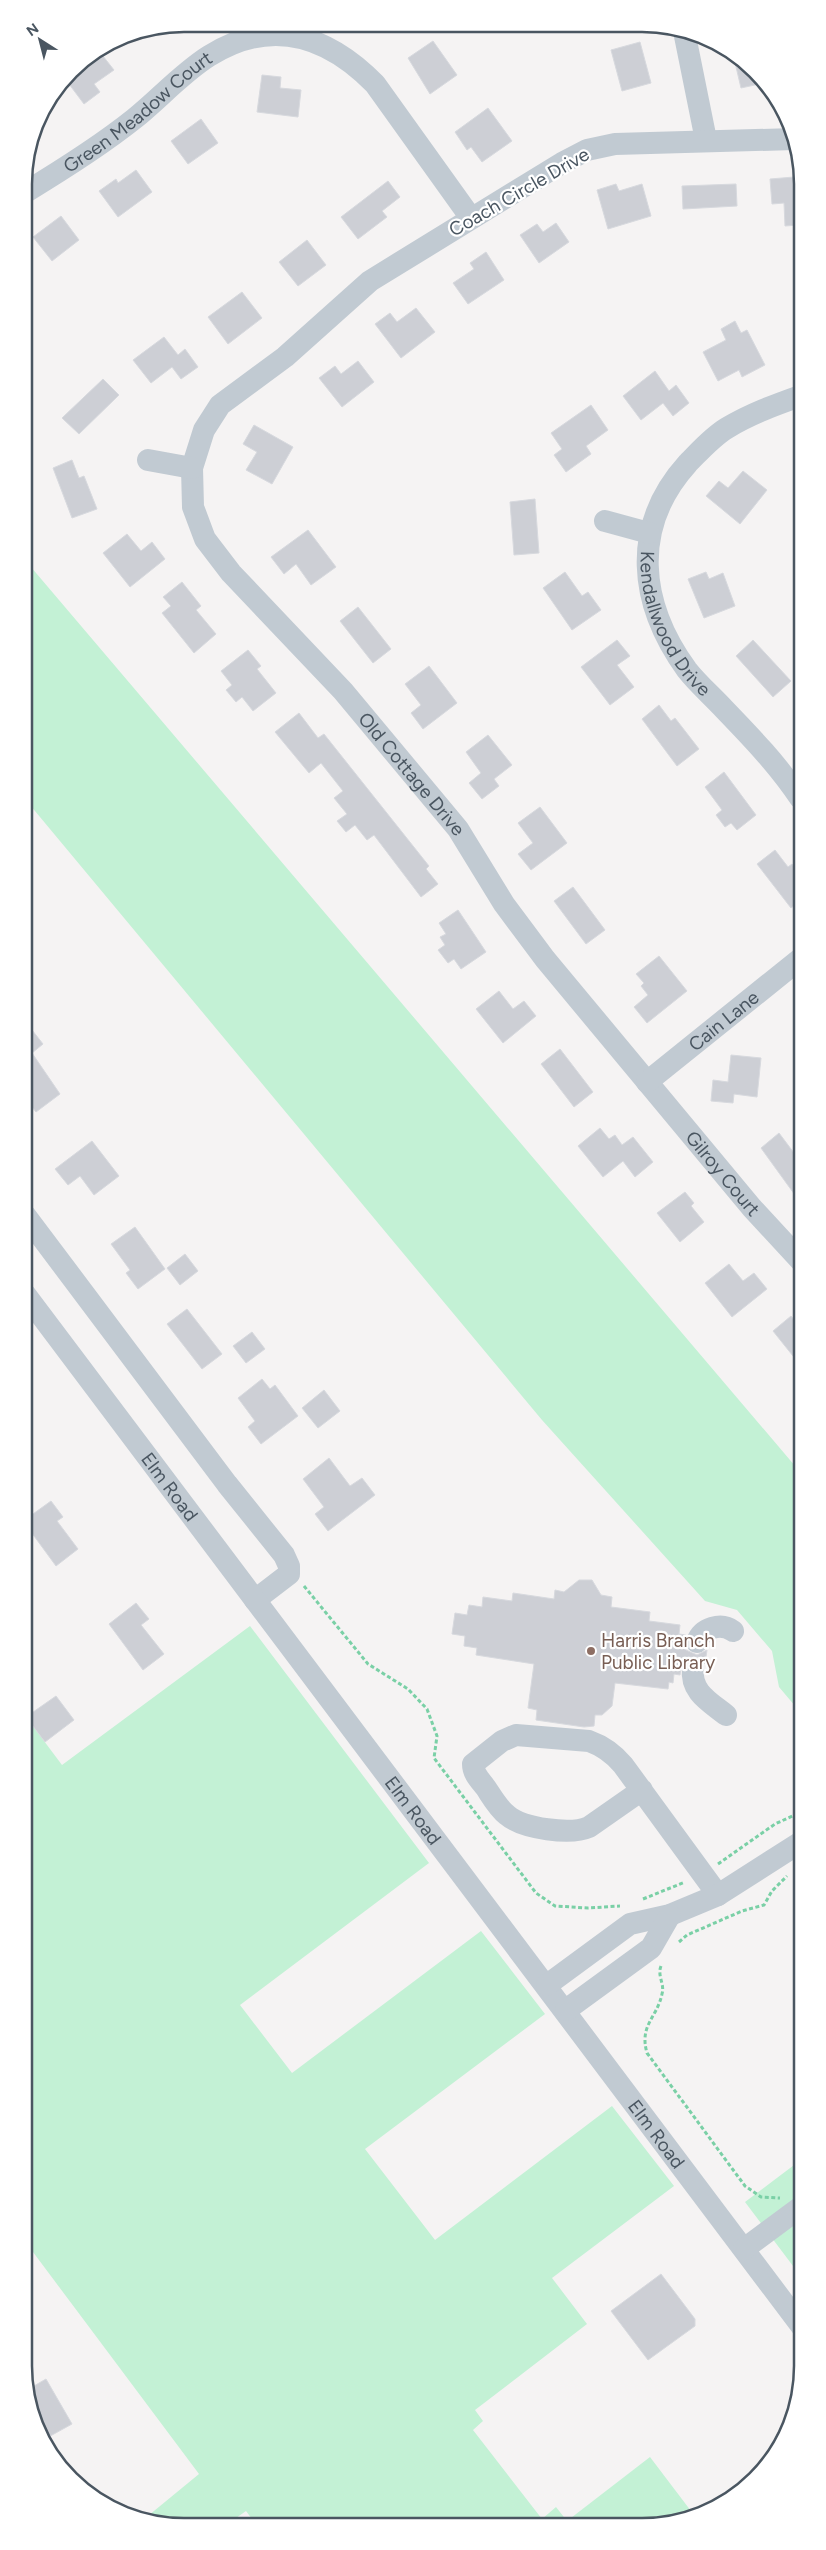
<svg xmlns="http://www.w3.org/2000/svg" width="826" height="2550" font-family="Figtree,sans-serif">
	<rect width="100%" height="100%" fill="#f5f3f3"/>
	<path fill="#c3f1d5" d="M25 560 801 1473V1713L779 1687 772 1651 737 1610 705 1601 542 1420 25 799Z
		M250 1626 429 1863 240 2005 292 2073 481 1931 545 2014 365 2149 435 2240 612 2106 674 2186 552 2278 587 2324 475 2410 483 2421 473 2430 542 2519 556 2507 567 2521 650 2457 694 2515 672 2523H255L246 2511 229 2523H154L143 2520 199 2474 27 2244 26 1717 62 1765Z
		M802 2159V2278L745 2202Z"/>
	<path fill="#cdcfd5" stroke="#d7d9de" d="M433 41 457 75 430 94 408 58Z
		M640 42 651 83 622 91 611 50Z
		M99 51 114 70 94 84 100 92 84 104 66 80 78 64Z
		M733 54 755 71 764 83 741 88Z
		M262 75 281 77 280 88 301 90 298 117 257 112Z
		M488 108 512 141 482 162 471 147 467 150 455 132Z
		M201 119 218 143 188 164 171 141Z
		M136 170 152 192 118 217 99 191 116 179 118 183Z
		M794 177 795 188H799V225L785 226 784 203 772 204 770 179Z
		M388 181 400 197 382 211 387 217 358 239 341 217Z
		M616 184 619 191 642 184 651 216 608 229 597 190Z
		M736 184 737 206 683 209 682 186Z
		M61 216 79 240 52 261 33 237Z
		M556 223 569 242 539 263 520 235 537 224 543 232Z
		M307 240 326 265 298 286 279 262Z
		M486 252 504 280 468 304 453 283 474 269 470 263Z
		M242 292 262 318 228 344 208 317Z
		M416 308 435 332 401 358 375 324 390 313 397 322Z
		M735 321 741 333 747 330 765 365 742 377 739 370 718 381 703 352 726 340 721 329Z
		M164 337 178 355 185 349 198 367 181 379 172 367 151 383 133 360Z
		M358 361 374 382 342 407 319 378 335 366 341 374Z
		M655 371 669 391 676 385 689 403 673 416 663 403 641 420 623 396Z
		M103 379 119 395 79 434 62 418Z
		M591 405 608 430 586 446 591 454 566 472 554 455 562 449 551 433Z
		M254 425 293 447 272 484 246 470 257 452 243 444Z
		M72 460 79 478 84 476 97 509 72 518 53 468Z
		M743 471 767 490 740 524 706 496 719 481 728 488Z
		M535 499 539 553 514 555 510 502Z
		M308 530 336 567 311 585 296 564 284 574 271 557Z
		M127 534 141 551 152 542 165 559 130 587 103 553Z
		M565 572 582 596 588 592 601 610 572 630 543 588Z
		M706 572 709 579 723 573 735 606 704 618 688 579Z
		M182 582 201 606 196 610 216 634 194 653 162 613 171 606 163 597Z
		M358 607 391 649 373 663 340 621Z
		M617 640 630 656 617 665 634 687 610 705 581 667Z
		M753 640 791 681 773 697 736 656Z
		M248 650 261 666 257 669 276 693 253 711 242 697 236 702 226 690 232 685 221 671Z
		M429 666 457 703 423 729 411 713 421 705 405 684Z
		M659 705 671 721 675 718 699 749 677 766 642 719Z
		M299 713 318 738 324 734 429 866 426 869 438 884 421 897 374 835 367 840 355 825 346 832 337 821 347 814 334 798 343 791 321 763 309 773 275 732Z
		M488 735 512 765 494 779 499 786 482 799 469 783 481 773 466 752Z
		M724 772 756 815 737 830 731 823 725 827 716 815 722 810 705 787Z
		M540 807 567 843 531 870 518 854 533 843 518 823Z
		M775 850 788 867 792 864 800 875V901L791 908 757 864Z
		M573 887 605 930 586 944 554 901Z
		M458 910 486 952 461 969 454 959 448 963 438 950 445 945 440 937 446 934 439 923Z
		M659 956 687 991 647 1023 634 1007 648 995 641 986 644 983 636 974Z
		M499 991 513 1009 524 1001 536 1016 503 1043 476 1009Z
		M25 1021 43 1044 32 1053 60 1094 36 1112 25 1098Z
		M560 1049 593 1092 574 1107 541 1064Z
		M731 1055 761 1058 757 1097 734 1094 733 1103 711 1101 713 1080 728 1082Z
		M600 1128 609 1139 615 1135 622 1145 633 1137 653 1162 635 1177 623 1161 603 1177 578 1146Z
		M779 1133 800 1161V1202L761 1148Z
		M92 1141 119 1176 94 1195 80 1176 68 1185 55 1169Z
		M685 1192 694 1203 691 1206 704 1222 680 1242 657 1213Z
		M135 1227 165 1269 138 1289 126 1273 130 1270 111 1244Z
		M185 1254 198 1271 180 1285 167 1268Z
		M729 1264 743 1281 754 1273 767 1289 732 1317 705 1283Z
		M187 1309 222 1354 202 1369 167 1324Z
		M791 1316 801 1329V1366L773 1331Z
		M252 1332 265 1349 246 1363 233 1346Z
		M262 1379 270 1389 275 1385 298 1416 261 1444 248 1427 255 1421 238 1398Z
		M324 1390 340 1411 318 1428 302 1408Z
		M329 1458 350 1486 362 1478 375 1495 328 1531 315 1514 324 1507 303 1479Z
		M51 1501 63 1517 57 1521 78 1549 56 1566 26 1525V1519Z
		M579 1580H592L601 1595 612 1597 611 1607 650 1612 649 1621 680 1625 679 1634 686 1635 684 1642 686 1650 697 1655 707 1650 705 1664 699 1657H686L682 1662 680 1675 674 1674 673 1683 669 1682 668 1689 615 1683 612 1706 602 1715H595L594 1726 584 1727 536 1720 537 1710 528 1708 534 1664 476 1655 477 1648 464 1646 465 1636 452 1634 455 1613 467 1615 469 1605 482 1607 483 1597 512 1601 513 1593 554 1599 555 1590 564 1592Z
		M136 1603 149 1619 141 1625 164 1654 143 1670 109 1624Z
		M56 1696 74 1720 45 1742 26 1717Z
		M661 2274 695 2319V2326L648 2360 611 2311Z
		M46 2379 72 2424 43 2440 27 2396V2390Z"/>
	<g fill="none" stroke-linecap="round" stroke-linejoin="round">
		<path stroke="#7ad0a6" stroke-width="3" stroke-dasharray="4 2.5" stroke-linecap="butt" d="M304 1586 368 1664 408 1689 427 1709 437 1736 434 1758 536 1893 555 1906 588 1908 620 1906
			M718 1864 775 1824 801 1812
			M643 1899 685 1882
			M679 1942 687 1935 742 1911 764 1905 772 1891 787 1876
			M661 1966C657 1976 665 1984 662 1994 657 2018 639 2025 647 2053L745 2186 761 2197 780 2198"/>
		<g stroke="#c1cad2" stroke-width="22">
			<path d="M684 31 706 140"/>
			<path id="s1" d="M794 139 615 144 587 150 562 163 370 281 285 357 220 405 204 430 192 468 193 507 205 539 231 573 343 691 458 829 504 904 545 959 752 1208 801 1261"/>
			<path id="s2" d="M24 193C62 170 99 147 134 119 159 99 182 73 209 56 271 17 327 35 375 84L471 218"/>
			<path id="s3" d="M800 396C775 405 750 414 727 428 712 437 700 451 688 463 630 527 639 604 687 670 698 684 712 696 724 709 751 737 778 765 800 798"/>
			<path d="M148 460 192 468"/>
			<path d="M605 521 649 533"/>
			<path id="s4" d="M647 1082 800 959"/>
			<path d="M25 1215 227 1484 284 1555 289 1566V1574L255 1600"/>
			<path id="s5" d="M25 1294 802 2327"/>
			<path d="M697 1642C702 1628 721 1622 733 1631"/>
			<path d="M693 1668C690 1692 710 1702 726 1715"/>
			<path d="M642 1790 589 1827C571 1835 523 1829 507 1815 498 1808 492 1797 486 1788 480 1780 473 1774 473 1764L502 1741 516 1735 589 1741C603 1746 613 1753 623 1765L718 1895"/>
			<path d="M547 1985 630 1924 670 1915 718 1895 801 1842"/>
			<path d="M566 2010 651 1948 670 1915"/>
			<path d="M744 2249 802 2206"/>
		</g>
	</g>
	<circle fill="#8d6e63" stroke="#fff" stroke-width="2" cx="591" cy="1651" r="5"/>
	<g text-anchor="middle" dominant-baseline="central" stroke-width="4.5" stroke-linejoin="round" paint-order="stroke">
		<g font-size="19" fill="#4a5661" stroke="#fff">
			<text stroke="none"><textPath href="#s2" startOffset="140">Green Meadow Court</textPath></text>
			<text transform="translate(519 192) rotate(-30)">Coach Circle Drive</text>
			<text stroke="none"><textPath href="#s3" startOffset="310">Kendallwood Drive</textPath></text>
			<text stroke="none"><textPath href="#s1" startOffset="1112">Old Cottage Drive</textPath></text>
			<text stroke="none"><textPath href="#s4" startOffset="98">Cain Lane</textPath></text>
			<text stroke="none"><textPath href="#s1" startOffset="1619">Gilroy Court</textPath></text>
			<text stroke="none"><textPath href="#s5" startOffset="241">Elm Road</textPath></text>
			<text stroke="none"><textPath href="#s5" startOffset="646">Elm Road</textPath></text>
			<text stroke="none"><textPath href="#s5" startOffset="1051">Elm Road</textPath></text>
		</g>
		<g font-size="19" fill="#785e54" stroke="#fff" text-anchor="start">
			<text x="601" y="1640">Harris Branch<tspan x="601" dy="22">Public Library</tspan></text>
		</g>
	</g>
	<path d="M0 0H826V2550H0ZM184 32H642A152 152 0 0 1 794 184V2366A152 152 0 0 1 642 2518H184A152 152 0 0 1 32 2366V184A152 152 0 0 1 184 32Z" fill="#fff" fill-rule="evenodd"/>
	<path fill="none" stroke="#4a5661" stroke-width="2.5" d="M184 32H642A152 152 0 0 1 794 184V2366A152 152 0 0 1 642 2518H184A152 152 0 0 1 32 2366V184A152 152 0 0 1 184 32Z"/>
	<g transform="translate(40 40) rotate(324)" stroke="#ffffff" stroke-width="4" paint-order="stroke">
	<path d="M0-4L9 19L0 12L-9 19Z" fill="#4a5661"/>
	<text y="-8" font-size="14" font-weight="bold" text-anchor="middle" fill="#4a5661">N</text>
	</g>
</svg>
